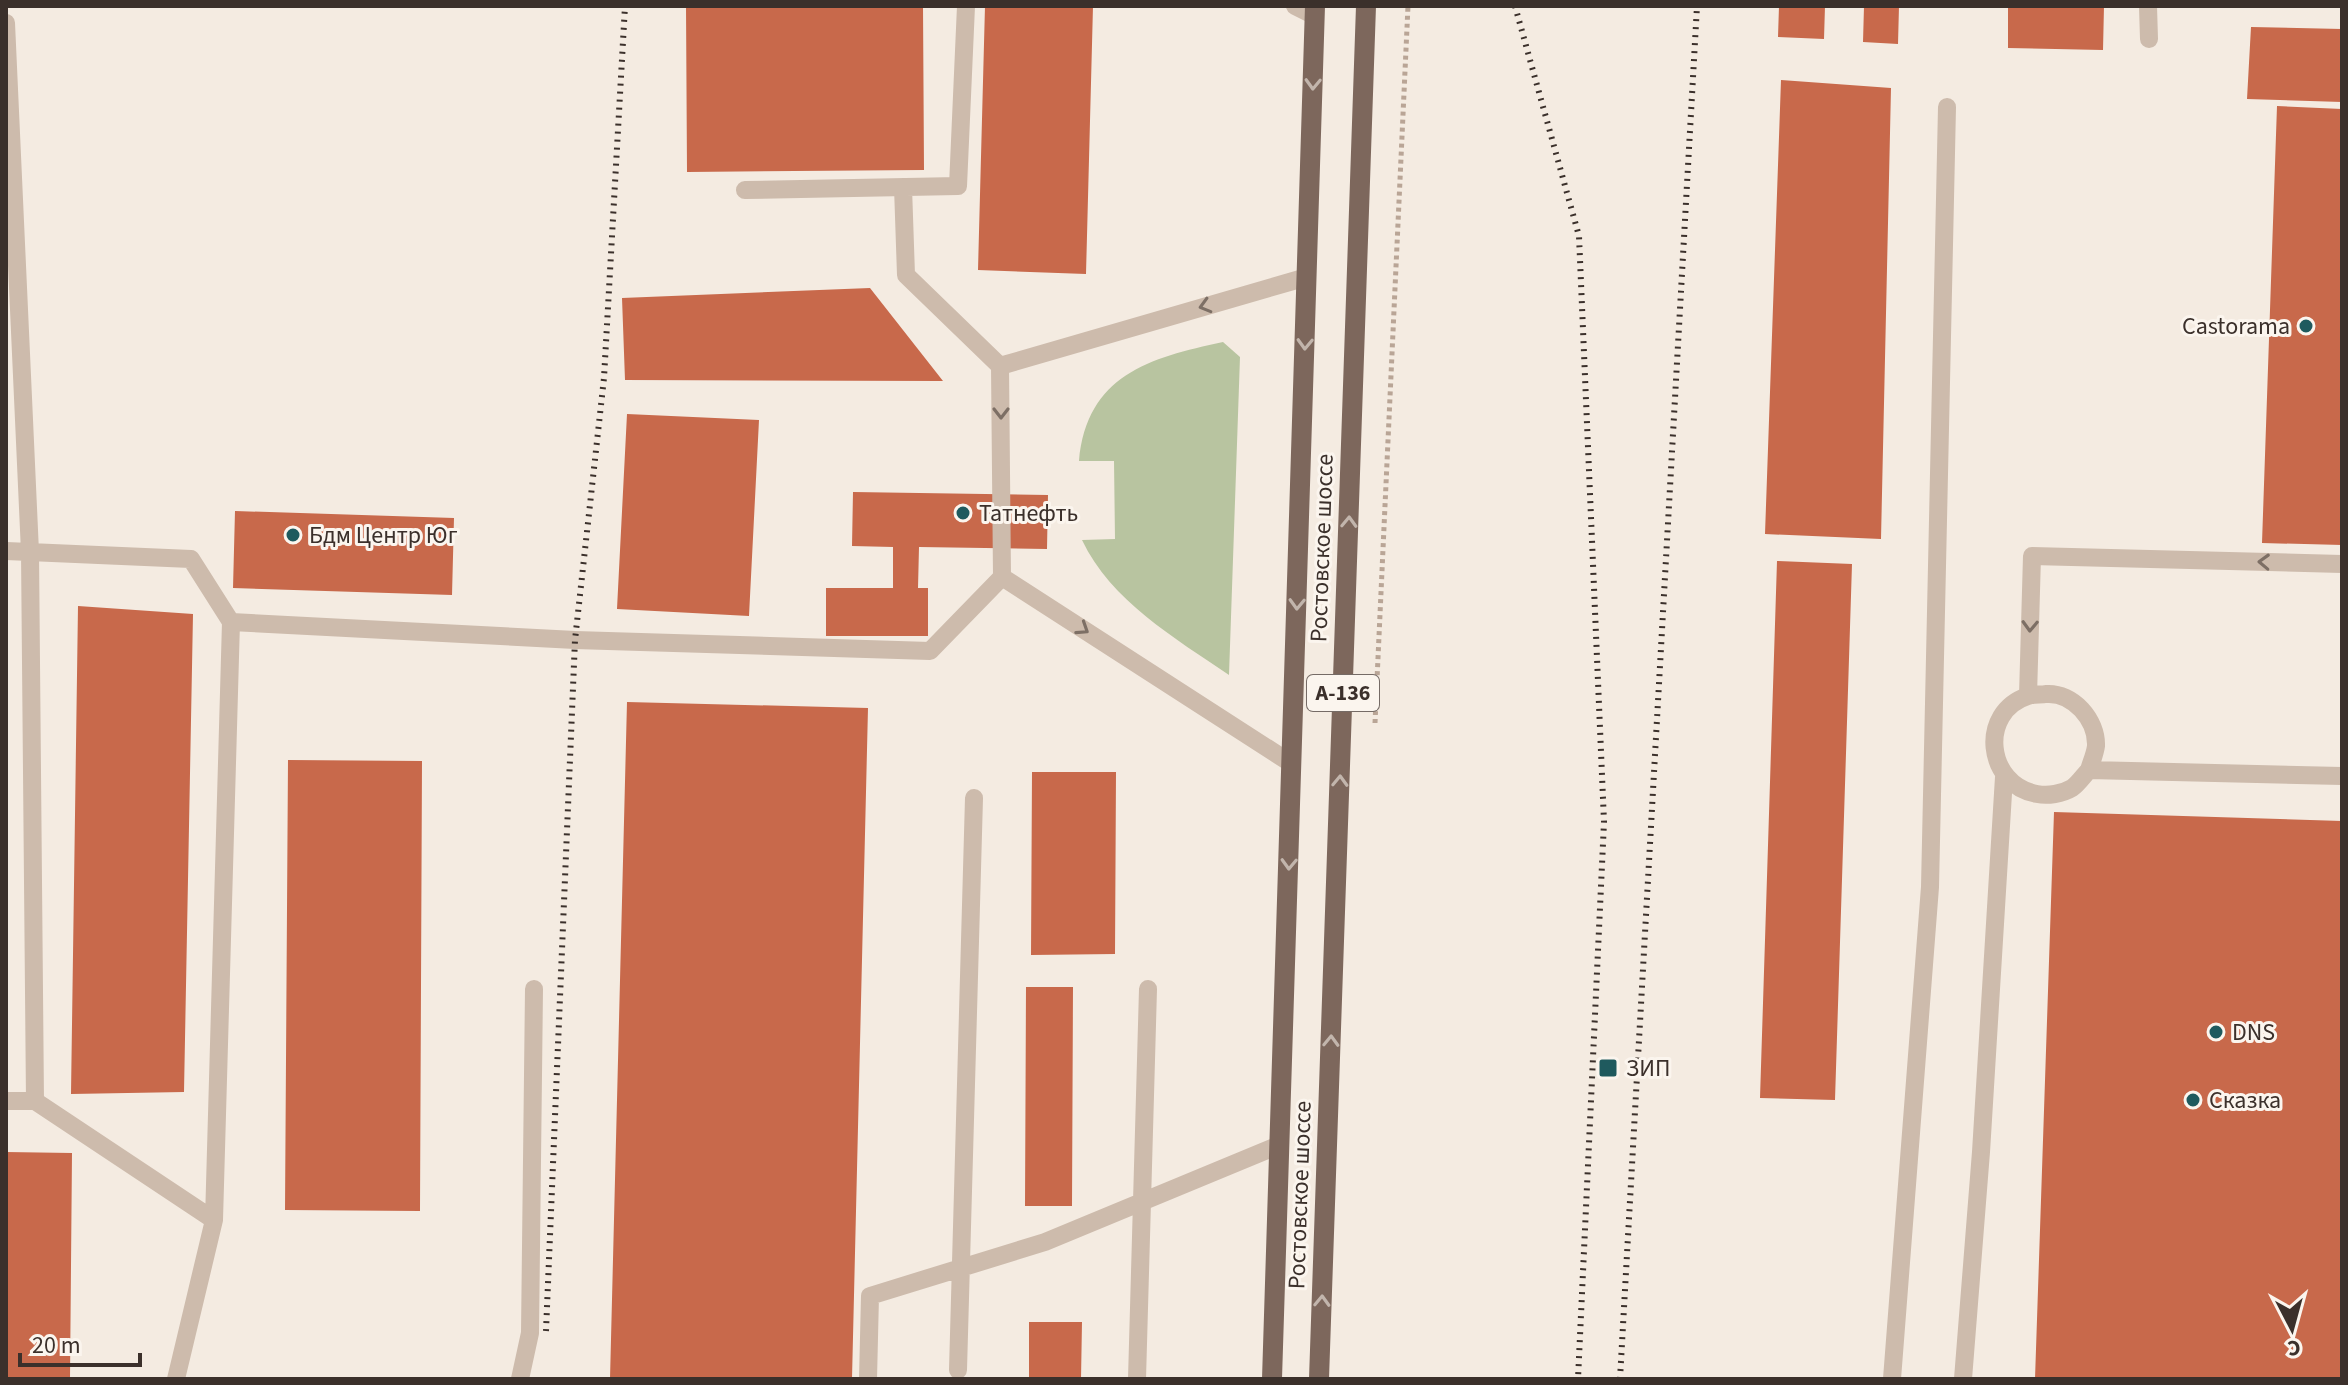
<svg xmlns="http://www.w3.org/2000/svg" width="2348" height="1385" font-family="'Source Sans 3',sans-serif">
	<rect width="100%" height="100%" fill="#f4ebe1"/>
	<path fill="#b8c4a0" d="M1223 342 1240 357 1229 675C1175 638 1111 601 1082 540L1115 539 1114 461H1079C1087 375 1149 358 1223 342Z"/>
	<path fill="#c8694b" d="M686 6H923L924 170 687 172Z
		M985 6H1093L1086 274 978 270Z
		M1779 6H1825L1824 39 1778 37Z
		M1864 6H1899L1898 44 1863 42Z
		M2008 6H2104L2103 50 2008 48Z
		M2251 27 2342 29V102L2247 99Z
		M1781 80 1891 88 1881 539 1765 534Z
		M2277 106 2342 109V545L2262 543Z
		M870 288 943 381 625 380 622 298Z
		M627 414 759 420 749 616 617 609Z
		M853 492 1048 495 1047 549 919 547 918 588H928V636H826V588H893V547L852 546Z
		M235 511 454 518 452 595 233 588Z
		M1777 561 1852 564 1835 1100 1760 1098Z
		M78 606 193 614 184 1092 71 1094Z
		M627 702 868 708 852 1379H610Z
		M288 760 422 761 420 1211 285 1210Z
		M1032 772H1116L1115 954 1031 955Z
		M2054 812 2342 821V1379H2035Z
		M1026 987H1073L1072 1206H1025Z
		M6 1152 72 1153 70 1379H6Z
		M1029 1322H1082L1081 1379H1029Z"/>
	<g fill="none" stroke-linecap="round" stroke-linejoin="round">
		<path stroke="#b9a596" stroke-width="5" stroke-dasharray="4 4" stroke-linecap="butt" d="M1375 723 1408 6"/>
		<path stroke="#cdbbac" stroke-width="18" d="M1295 6 1315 16
			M2148 6 2149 39
			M6 23 30 552 35 1101
			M903 187 906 275 1000 366
			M745 190 958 186 966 6
			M6 551 191 559 231 622 214 1220 176 1379
			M231 622 575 640 930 651 1002 577
			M2028 696 2032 556 2342 564
			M1292 764 1002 577 1000 366 1307 277
			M2089 770C2091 763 2095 754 2096 746 2097 720 2073 692 2046 694 2041 695 2033 694 2028 696 1978 712 1986 785 2037 794 2048 796 2062 794 2072 788 2078 784 2084 775 2089 770L2342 776
			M6 1101H35L214 1220
			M958 1370 974 798
			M520 1379 530 1333 534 989
			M868 1379 870 1296 1045 1242 1279 1145
			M1137 1379 1148 989
			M1892 1379 1930 887 1947 107
			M1963 1379 1981 1152 2004 777"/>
		<path stroke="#7d675c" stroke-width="20" d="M1272 1379 1315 6
			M1319 1379 1366 6"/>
		<path stroke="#3b302b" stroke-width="6" stroke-dasharray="2 6" stroke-linecap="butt" d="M1515 6 1579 236 1604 822 1578 1379
			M546 1331 575 640 604 378 625 6
			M1620 1379 1697 6"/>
	</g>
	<defs><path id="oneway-chevron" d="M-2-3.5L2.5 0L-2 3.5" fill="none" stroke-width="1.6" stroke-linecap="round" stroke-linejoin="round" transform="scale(2)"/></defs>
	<g stroke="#c2b5ac">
		<use href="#oneway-chevron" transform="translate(1313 84) rotate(92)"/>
		<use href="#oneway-chevron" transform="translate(1305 344) rotate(92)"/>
		<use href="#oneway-chevron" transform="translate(1349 522) rotate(-88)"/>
		<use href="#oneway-chevron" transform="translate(1297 604) rotate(92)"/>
		<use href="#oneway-chevron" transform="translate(1340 781) rotate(-88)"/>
		<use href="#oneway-chevron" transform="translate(1289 864) rotate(92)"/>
		<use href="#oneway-chevron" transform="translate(1331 1041) rotate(-88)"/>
		<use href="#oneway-chevron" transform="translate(1322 1301) rotate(-88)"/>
	</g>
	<g stroke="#7d6f65">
		<use href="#oneway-chevron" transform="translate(1205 306) rotate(164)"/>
		<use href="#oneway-chevron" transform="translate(1001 413) rotate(90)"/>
		<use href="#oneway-chevron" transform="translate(2264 562) rotate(-178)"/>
		<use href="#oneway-chevron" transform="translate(2030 626) rotate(92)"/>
		<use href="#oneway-chevron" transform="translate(1083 629) rotate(33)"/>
	</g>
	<g fill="#1f5a5e" stroke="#fbf5ee" stroke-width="3">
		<circle cx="2306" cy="326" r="8"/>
		<circle cx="963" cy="513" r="8"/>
		<circle cx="293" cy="535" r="8"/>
		<circle cx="2216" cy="1032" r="8"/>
		<rect x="1598" y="1058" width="20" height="20" rx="4"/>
		<circle cx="2193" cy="1100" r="8"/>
	</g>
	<g text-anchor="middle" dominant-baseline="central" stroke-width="6" stroke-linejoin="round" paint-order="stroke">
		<rect fill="#fbf5ee" stroke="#756b66" stroke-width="2" x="1307" y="675" width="72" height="36" rx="6"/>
		<g font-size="22" font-weight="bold" fill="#3b302b">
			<text x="1343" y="693">А-136</text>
		</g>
		<g font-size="24" fill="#3b302b" stroke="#fbf5ee" text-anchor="start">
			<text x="2290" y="326" text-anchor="end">Castorama</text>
			<text x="979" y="513">Татнефть</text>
			<text x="309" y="535">Бдм Центр Юг</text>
			<text x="2232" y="1032">DNS</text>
			<text x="1626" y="1068">ЗИП</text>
			<text x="2209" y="1100">Сказка</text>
		</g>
		<g font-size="24" fill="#3b302b" stroke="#fbf5ee">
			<text transform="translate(1322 548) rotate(-88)">Ростовское шоссе</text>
			<text transform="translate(1300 1195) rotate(-88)">Ростовское шоссе</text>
		</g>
	</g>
	<rect width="2348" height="1385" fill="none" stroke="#3b302b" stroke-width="16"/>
	<g transform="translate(2292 1329) rotate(174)" stroke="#fbf5ee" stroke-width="6" paint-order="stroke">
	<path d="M0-6L14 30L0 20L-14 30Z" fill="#3b302b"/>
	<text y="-12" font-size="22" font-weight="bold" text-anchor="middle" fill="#3b302b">С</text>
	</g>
	<path d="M20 1353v12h120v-12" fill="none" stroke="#3b302b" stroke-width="4"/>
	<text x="32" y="1353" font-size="24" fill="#3b302b" stroke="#fbf5ee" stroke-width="6" paint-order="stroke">20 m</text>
</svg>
